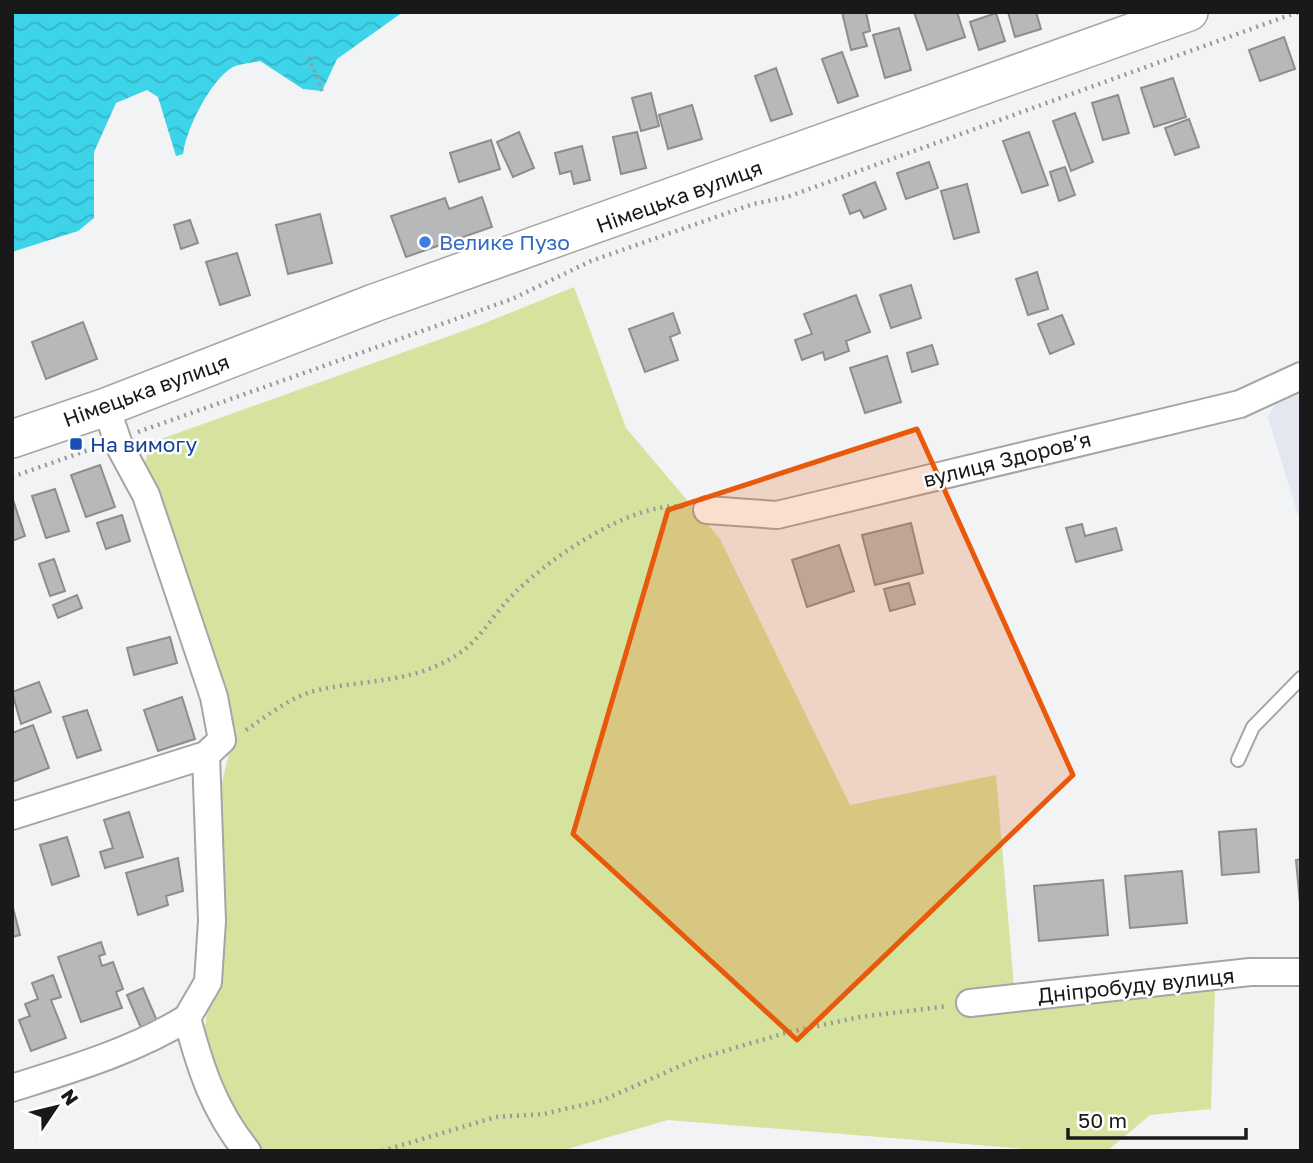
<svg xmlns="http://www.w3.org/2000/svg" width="1313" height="1163" font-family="'Golos Text',sans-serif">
	<defs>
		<pattern id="water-waves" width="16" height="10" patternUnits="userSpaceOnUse" patternTransform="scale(1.75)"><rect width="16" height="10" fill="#3dd3e8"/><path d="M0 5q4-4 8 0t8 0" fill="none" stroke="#35b5c6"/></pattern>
	</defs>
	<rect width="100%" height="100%" fill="#f2f3f4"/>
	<path fill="#e3e7ef" d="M1301 389V525L1268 417 1280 395Z"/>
	<path fill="#d5e39e" d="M574 287 626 428 720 539 850 805 996 775 1016 1011 1215 991 1211 1109 1150 1115 1107 1151H1051L668 1120 560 1151H262L227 1119 204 1033 212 980 222 783 234 731 149 481 145 463 150 443 480 325Z"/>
	<path fill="url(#water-waves)" d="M12 12H403L337 59 322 91 303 89 260 61C252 63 240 64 233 67 210 80 186 130 183 154L176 156 158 97 147 90 116 103 94 152V218L78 231 12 252Z"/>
	<path fill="#b7b8b9" stroke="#8d8d8e" stroke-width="2" d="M842 12H866L870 31 863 33 867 46 851 50Z
		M914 12H957L965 37 927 50Z
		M1008 12H1036L1041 29 1015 37Z
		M996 13 1005 41 979 50 970 22Z
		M899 28 911 70 885 78 873 35Z
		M1284 37 1295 69 1260 81 1249 50Z
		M842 52 858 96 838 103 822 59Z
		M776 68 792 114 771 121 755 76Z
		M1173 78 1186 117 1154 127 1141 88Z
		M651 93 659 126 641 131 632 98Z
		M1118 95 1129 133 1103 140 1092 103Z
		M692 105 702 139 668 149 659 115Z
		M1075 113 1093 162 1071 171 1053 121Z
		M1189 119 1199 147 1175 155 1165 128Z
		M519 132 534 168 513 177 497 142Z
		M637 132 646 168 621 174 613 137Z
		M1029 132 1048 185 1022 193 1003 141Z
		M491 140 500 169 459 182 450 153Z
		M582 146 590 180 574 184 571 171 560 174 555 153Z
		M929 162 938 188 906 199 897 173Z
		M1065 167 1075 195 1059 201 1050 172Z
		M875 182 886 209 864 218 860 210 850 214 843 195Z
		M967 184 979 232 954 239 941 191Z
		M482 197 492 227 406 257 391 216 445 198 449 209Z
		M320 214 332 263 288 274 276 225Z
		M190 220 198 243 181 249 174 225Z
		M237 253 250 295 220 305 206 262Z
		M1037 272 1048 309 1028 315 1016 279Z
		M911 285 921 318 891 328 880 295Z
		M856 295 870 332 846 341 849 351 825 360 823 352 802 360 795 340 812 334 804 314Z
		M673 313 680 333 670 337 678 360 645 372 629 329Z
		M1062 315 1074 344 1050 354 1038 324Z
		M83 322 97 359 46 379 32 342Z
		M932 345 938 364 912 372 907 353Z
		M887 356 901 402 865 413 850 368Z
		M100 465 115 507 86 517 71 475Z
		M55 489 69 531 46 538 32 496Z
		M12 497 25 536 12 541Z
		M122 515 130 541 106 549 97 523Z
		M911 523 923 573 875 585 862 535Z
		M1082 524 1085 536 1116 528 1122 550 1076 562 1066 528Z
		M839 545 854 591 807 607 792 560Z
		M54 559 65 591 50 596 39 564Z
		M909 583 915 604 890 611 884 589Z
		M77 595 82 608 58 618 53 605Z
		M170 637 177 663 134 675 127 648Z
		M39 682 51 712 21 724 12 692Z
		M182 697 195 739 158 751 144 710Z
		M87 710 101 750 77 758 63 717Z
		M33 725 49 768 12 782V733Z
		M129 812 143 857 105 868 100 852 113 848 104 820Z
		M1256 829 1259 872 1222 875 1219 832Z
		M67 837 79 876 52 885 40 845Z
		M178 858 183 891 166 896 168 905 138 915 126 873Z
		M1301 859V903H1300L1296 860Z
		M1182 871 1187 923 1130 928 1125 876Z
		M1103 880 1108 935 1039 941 1034 886Z
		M12 904 20 935 12 937Z
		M101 942 105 954 99 956 102 966 113 962 123 989 116 992 122 1008 81 1022 58 957Z
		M53 975 61 997 51 1000 66 1038 31 1051 19 1020 30 1016 25 1004 38 999 32 983Z
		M143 988 157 1021 141 1028 127 995Z"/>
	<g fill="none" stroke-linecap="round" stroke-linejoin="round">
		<g stroke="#a5a5a7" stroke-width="16">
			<path id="service" d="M1238 760 1253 727 1301 678"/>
		</g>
		<g stroke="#a5a5a7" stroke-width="30">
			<path id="minor" d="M106 407 119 445 146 495 214 697 222 740 206 755 212 921 208 982 187 1018C200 1067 214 1111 247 1151
				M707 510 777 515 1240 404 1301 376
				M12 816 206 755
				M970 1003 1250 972H1301
				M12 1088C72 1069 134 1051 187 1018"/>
		</g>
		<g stroke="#a5a5a7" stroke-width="40">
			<path id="secondary" d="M12 439 106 407 374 303 1189 12"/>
		</g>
		<path stroke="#99999a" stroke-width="4.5" stroke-dasharray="2 5" stroke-linecap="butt" d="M309 57 322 91
			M138 432 512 299 591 261 753 204 787 197 1298 12
			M12 477 94 448
			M246 730C267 716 289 698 314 691 367 678 414 685 461 652 479 640 492 617 507 601 541 563 633 499 685 507
			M382 1151 496 1117 544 1114 603 1100 694 1060 785 1033 860 1017 948 1006"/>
		<use href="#service" stroke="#fff" stroke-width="12"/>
		<use href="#minor" stroke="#fff" stroke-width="26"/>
		<use href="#secondary" stroke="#fff" stroke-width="37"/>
	</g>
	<path fill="#e8590c" fill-opacity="0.2" stroke="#e8590c" stroke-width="5" stroke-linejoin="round" d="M917 429 1073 775 797 1040 573 834 668 510Z"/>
	<circle fill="#3f7fe0" stroke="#fff" stroke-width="2.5" cx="425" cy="242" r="7"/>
	<rect fill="#1a4fb4" stroke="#fff" stroke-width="2.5" x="69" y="437" width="14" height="14" rx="3.5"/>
	<g text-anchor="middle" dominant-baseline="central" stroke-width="5" stroke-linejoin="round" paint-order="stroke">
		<g font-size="21" fill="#19191a" stroke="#fff">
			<text transform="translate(679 196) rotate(-20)">Німецька вулиця</text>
			<text transform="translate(146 390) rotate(-20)">Німецька вулиця</text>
			<text transform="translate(1007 459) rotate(-14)">вулиця Здоровʼя</text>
			<text transform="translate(1136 985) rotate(-6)">Дніпробуду вулиця</text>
		</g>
		<g font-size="21" fill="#366cbe" stroke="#fff" text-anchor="start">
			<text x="439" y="242">Велике Пузо</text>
		</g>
		<g font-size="21" fill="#164399" stroke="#fff" text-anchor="start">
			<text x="90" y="444">На вимогу</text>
		</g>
	</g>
	<rect width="1313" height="1163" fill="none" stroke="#19191a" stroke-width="28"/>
	<g transform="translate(56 1107) rotate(55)" stroke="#ffffff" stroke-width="5" paint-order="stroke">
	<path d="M0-5L12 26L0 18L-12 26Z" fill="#19191a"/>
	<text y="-10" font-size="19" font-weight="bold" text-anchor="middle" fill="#19191a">N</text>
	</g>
	<path d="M1068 1128v10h178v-10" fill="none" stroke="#19191a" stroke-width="3.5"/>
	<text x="1078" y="1128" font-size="21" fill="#19191a" stroke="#ffffff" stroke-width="5" paint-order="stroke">50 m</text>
</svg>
